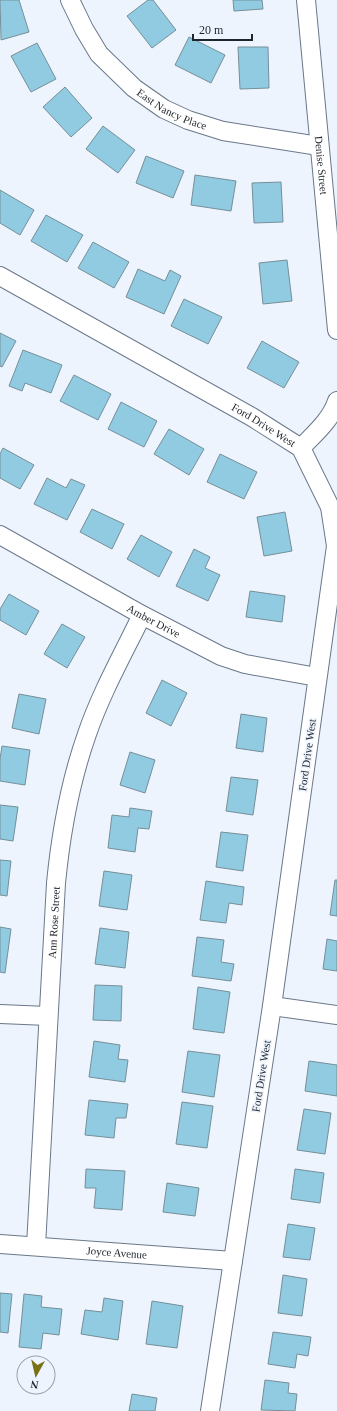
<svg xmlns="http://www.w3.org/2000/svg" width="337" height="1411" font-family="'Times New Roman',serif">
	<rect width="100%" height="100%" fill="#eef4fd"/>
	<path fill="#91cbe2" stroke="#758f99" d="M0 0H19L29 32 1 40Z
		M148 0H153L176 30 152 48 127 16Z
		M233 0H262L263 9 234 11Z
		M189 37 225 55 211 83 175 65Z
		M37 43 56 79 31 92 11 56Z
		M238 47H268L269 88 240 89Z
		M65 87 92 118 71 137 43 107Z
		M103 126 135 150 118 173 86 149Z
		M146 156 184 171 173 198 136 183Z
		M195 175 236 181 231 211 191 205Z
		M281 182 283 222 254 223 252 183Z
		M0 190 34 210 20 235 0 223Z
		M46 215 83 235 67 262 31 241Z
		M93 242 129 262 114 288 78 268Z
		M287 260 292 301 263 304 259 263Z
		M138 269 165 281 170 270 181 276 164 314 126 297Z
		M184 299 222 317 208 344 171 326Z
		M0 333 16 341 2 367 0 366Z
		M262 341 299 362 284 388 247 368Z
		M23 350 62 365 51 393 25 383 22 391 9 386Z
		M74 375 111 394 98 420 60 401Z
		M121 402 157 421 144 447 108 429Z
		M169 429 204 449 189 475 154 454Z
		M3 448 34 465 20 489 0 478V454Z
		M220 454 257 472 244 499 207 482Z
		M47 478 66 488 71 479 85 485 67 520 34 504Z
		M92 509 124 524 112 549 80 532Z
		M285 512 292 551 264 556 257 517Z
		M141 535 172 552 159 577 127 559Z
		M194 549 210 557 205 568 220 575 208 601 176 586Z
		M250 591 285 596 282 622 246 617Z
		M9 594 39 611 26 635 0 620V609Z
		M62 624 85 637 67 668 44 654Z
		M162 680 187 693 171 726 146 713Z
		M19 694 46 699 39 734 12 728Z
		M241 714 267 718 263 752 236 748Z
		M2 746 30 750 25 785 0 781V759Z
		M130 752 155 760 145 793 120 785Z
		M231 777 258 780 253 815 226 811Z
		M0 805 18 807 13 841 0 839Z
		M130 808 152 811 149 829 138 828 135 852 108 848 112 815 129 817Z
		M221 832 248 835 243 871 216 867Z
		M0 860 11 861 7 896 0 895Z
		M104 871 132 875 127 910 99 906Z
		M335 880H337V916L330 915Z
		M206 881 244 887 242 905 229 903 226 923 200 920Z
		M0 927 11 929 5 973 0 972Z
		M100 928 129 932 125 968 95 964Z
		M197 937 224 940 221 962 234 964 231 981 192 976Z
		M327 939 337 941V971L323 969Z
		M95 985 122 986 121 1021 93 1020Z
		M198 987 230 992 224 1033 193 1029Z
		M94 1041 120 1045 118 1059 128 1060 125 1082 89 1077Z
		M188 1051 220 1055 214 1097 182 1092Z
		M309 1061 337 1065V1096L305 1091Z
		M89 1100 128 1104 126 1118H116L114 1138 85 1135Z
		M182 1102 213 1106 207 1148 176 1144Z
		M304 1109 331 1113 325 1154 297 1150Z
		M86 1169 125 1171 122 1210 94 1208 96 1188H85Z
		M295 1169 324 1173 320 1203 291 1199Z
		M167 1183 199 1188 195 1216 163 1212Z
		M288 1224 315 1228 310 1260 283 1257Z
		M283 1275 307 1279 302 1316 278 1313Z
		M0 1293 12 1294 8 1333 0 1332Z
		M24 1294 42 1296 41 1307 62 1309 59 1335 43 1333 41 1349 19 1347Z
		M104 1298 123 1301 118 1340 81 1334 85 1310 102 1312Z
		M152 1301 183 1306 177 1348 146 1344Z
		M273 1332 311 1337 308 1356 297 1354 295 1368 268 1364Z
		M265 1380 289 1383 288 1393 297 1394 295 1411 261 1410Z
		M132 1394 157 1398 155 1411H129Z"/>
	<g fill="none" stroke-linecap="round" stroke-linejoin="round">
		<g stroke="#6a788a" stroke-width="20">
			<g id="street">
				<path id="s1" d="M70 0 84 29 99 54 134 88 164 109 188 120 223 131 319 146"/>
				<path id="s2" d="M306 0 337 330"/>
				<path id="s3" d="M0 276 252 417 301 448 330 507 336 546 272 1006 210 1411"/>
				<path d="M301 448C314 434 331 420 337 401"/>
				<path id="s4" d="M0 535 142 615 221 656 245 664 317 677"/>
				<path d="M272 1006 337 1015"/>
				<path d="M0 1014 48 1016"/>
				<path id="s5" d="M0 1244 233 1261"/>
				<path id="s6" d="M36 1246 56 883C61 832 70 782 87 734 101 693 123 654 142 615"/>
			</g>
		</g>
		<use href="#street" stroke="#fff" stroke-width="18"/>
	</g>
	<g text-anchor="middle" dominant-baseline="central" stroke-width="3" stroke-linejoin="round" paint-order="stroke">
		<g font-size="11" fill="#1f252c" stroke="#eef4fd">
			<text stroke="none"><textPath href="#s1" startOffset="154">East Nancy Place</textPath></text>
			<text stroke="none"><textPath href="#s2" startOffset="166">Denise Street</textPath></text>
			<text stroke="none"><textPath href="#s3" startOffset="303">Ford Drive West</textPath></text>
			<text stroke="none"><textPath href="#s4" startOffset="176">Amber Drive</textPath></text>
			<text transform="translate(307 755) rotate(-82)">Ford Drive West</text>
			<text stroke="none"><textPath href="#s6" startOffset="324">Ann Rose Street</textPath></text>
			<text transform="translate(261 1076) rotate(-81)">Ford Drive West</text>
			<text stroke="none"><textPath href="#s5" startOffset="117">Joyce Avenue</textPath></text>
		</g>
	</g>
	<g transform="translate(36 1375) rotate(188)"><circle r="19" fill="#eef4fd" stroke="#9ba1a9"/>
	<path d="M0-3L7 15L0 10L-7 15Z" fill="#797214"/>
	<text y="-6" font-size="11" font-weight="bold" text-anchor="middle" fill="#1f252c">N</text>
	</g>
	<path d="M193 34v6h59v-6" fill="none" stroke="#1f252c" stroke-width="2"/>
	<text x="199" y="34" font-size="12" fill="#1f252c" stroke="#eef4fd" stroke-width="3" paint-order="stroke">20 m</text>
</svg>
